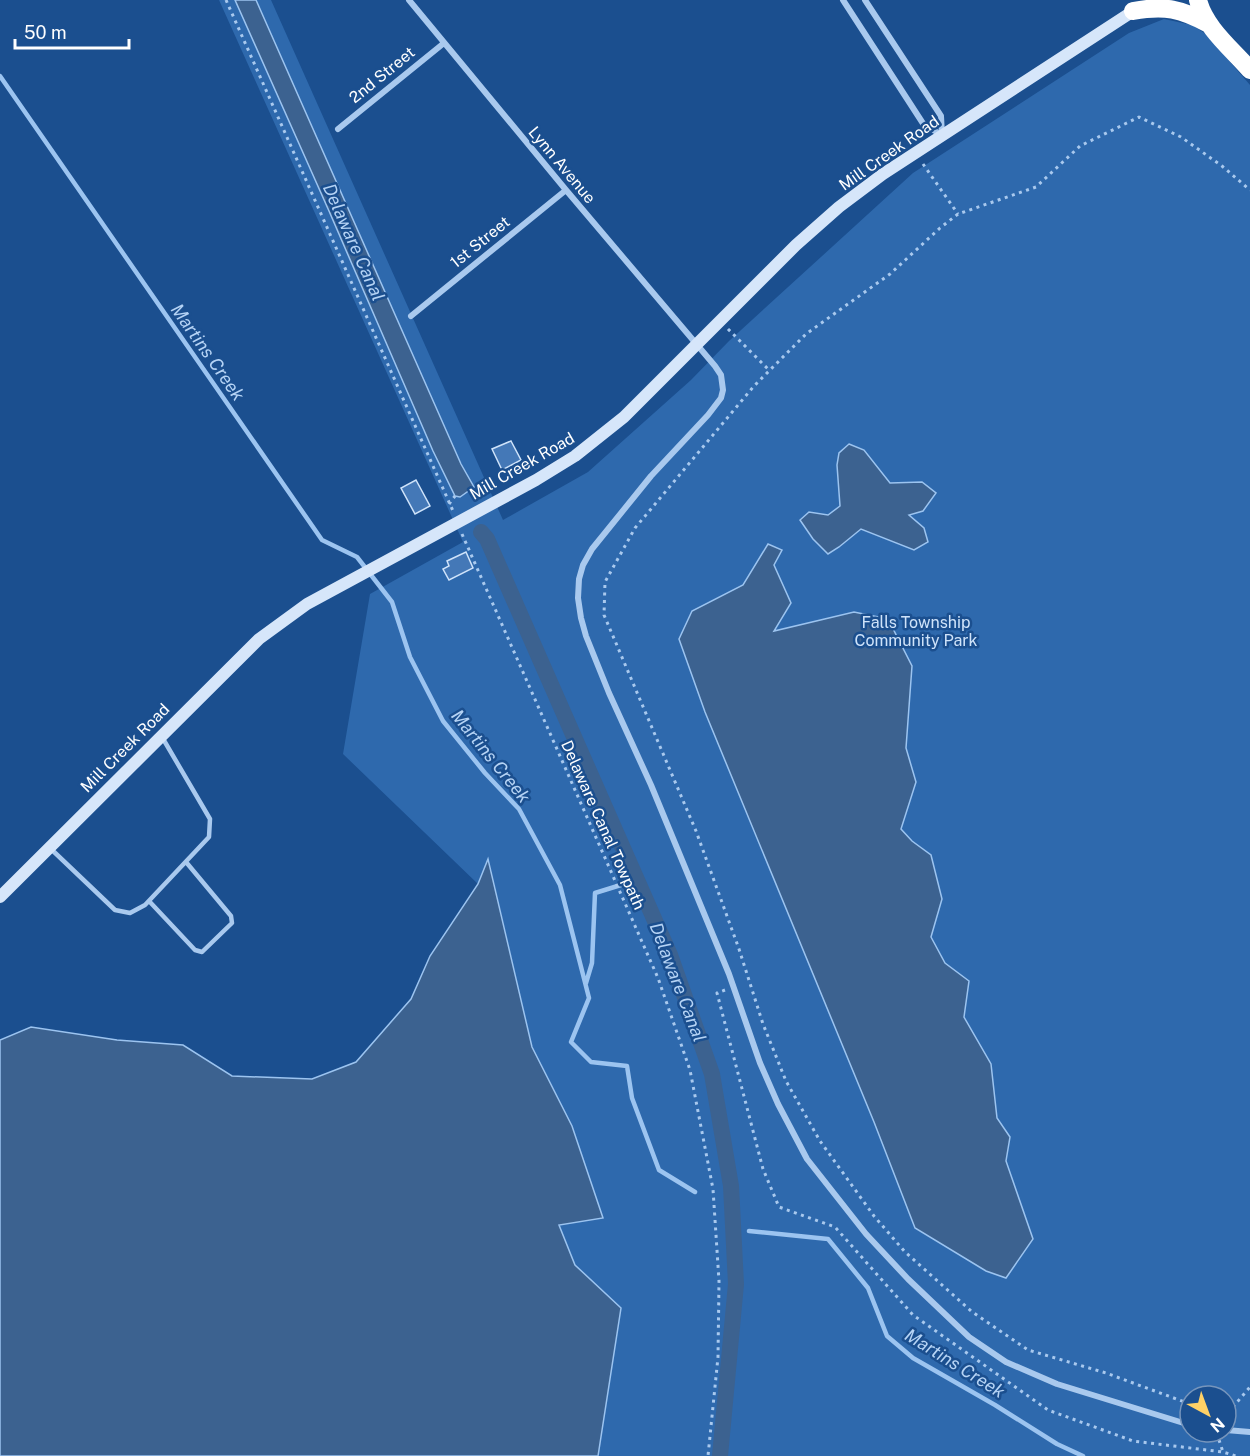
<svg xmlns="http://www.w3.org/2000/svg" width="1250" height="1456" font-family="'Public Sans',sans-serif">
	<rect width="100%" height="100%" fill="#1b4f8f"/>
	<path fill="#2e69ad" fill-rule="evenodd" d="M219 0H271L503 520 588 472 691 380 729 341 913 173 1129 33 1164 19 1192 25 1206 34 1250 85V1456H598L621 1308 575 1265 559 1225 602 1218 572 1126 532 1047 489 860 478 884 343 754 370 594 463 542ZM1190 1396H1226V1432H1190Z"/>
	<path fill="#3c6290" stroke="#9cc4f0" stroke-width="1.5" d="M235 0H256L461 464 474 487 460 497 455 496 433 451 329 211Z
		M849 444 864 450 890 483 922 482 936 493 923 511 909 515 924 528 928 542 914 550 861 529 839 547 828 554 813 539 800 520 809 512 828 515 840 506 837 465 839 453Z
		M768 544 782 550 774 565 791 603 774 631 854 612 888 619 912 666 906 748 916 782 901 829 912 841 931 855 942 899 931 937 945 963 969 981 964 1017 991 1064 997 1118 1010 1137 1006 1161 1033 1239 1006 1278 986 1271 915 1228 874 1122 705 712 679 639 692 611 743 585Z
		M488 859 532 1047 572 1126 603 1218 559 1225 575 1265 621 1308 598 1456H0V1040L31 1027 117 1040 183 1045 232 1076 312 1079 356 1062 411 999 430 956 478 884Z"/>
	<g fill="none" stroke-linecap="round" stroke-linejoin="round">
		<path stroke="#9cc4f0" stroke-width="4.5" d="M0 76 322 540 357 557 392 602 410 657 443 721 485 773 519 809 560 885 589 998 571 1042 591 1062 627 1066 632 1098 659 1170 695 1192
			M586 983 592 963 595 893 637 880
			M749 1231 828 1239 868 1288 887 1336 913 1358 995 1405 1057 1444 1083 1456"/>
		<path stroke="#3c6290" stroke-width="16" d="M481 532 487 539 670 955 712 1074 731 1186 736 1284 720 1456"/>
	</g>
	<path fill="#4478b7" stroke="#cfe3fa" stroke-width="1.5" d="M511 441 521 460 502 470 492 449Z
		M416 480 430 506 415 514 401 488Z
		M466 552 473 568 449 580 443 569 449 566 447 561Z"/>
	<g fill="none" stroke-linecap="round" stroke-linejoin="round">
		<path stroke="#a9c9ee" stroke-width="3" stroke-dasharray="3 4.5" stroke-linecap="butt" d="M226 0 453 511
			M923 164 958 214
			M728 329 770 371
			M449 504 455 496
			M462 534 658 978 690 1070 713 1189 719 1281 718 1357 708 1456
			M725 990 717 993 763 1169 779 1207 835 1227 913 1315 1048 1410 1133 1441 1223 1452 1236 1456
			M1190 1404 1106 1373 1028 1350 971 1311 905 1252 874 1216 820 1141 786 1081 763 1024 739 949 696 831 604 615 605 582 635 528 754 386 806 334 890 274 940 228 958 214 1036 187 1080 146 1139 117 1181 137 1222 166 1250 190
			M1226 1410 1232 1408 1250 1387
			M1219 1440 1223 1452"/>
		<path stroke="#a9c9ee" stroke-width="4.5" d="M51 849 115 910 130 913 145 905 209 837 210 819 162 737
			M149 901 195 950 202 952 232 923 231 916 186 862"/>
		<path stroke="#a9c9ee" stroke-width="6" d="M409 0 566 190 715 366 721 375 723 390 721 398 708 415 651 476 592 549 583 565 579 579 578 598 581 618 586 636 609 693 651 785 729 974 760 1063 778 1104 807 1159 866 1234 908 1279 969 1337 1006 1362 1057 1384 1190 1425
			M843 0 924 125 942 135
			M865 0 941 116 942 135
			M338 129 444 43
			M411 316 566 190
			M1226 1430 1250 1432"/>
		<path stroke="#d6e6fa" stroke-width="12" d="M0 897 259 639 307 604 536 480 575 456 624 417 796 245 839 207 883 174 1138 8"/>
		<path stroke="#fff" stroke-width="18" d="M1198 0C1205 28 1232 49 1250 70
			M1133 11C1165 5 1181 9 1209 24"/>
	</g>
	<g text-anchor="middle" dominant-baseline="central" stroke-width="5" stroke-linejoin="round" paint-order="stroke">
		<g font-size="16" fill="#fff" stroke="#1b4f8f">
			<text transform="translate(382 75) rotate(-39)">2nd Street</text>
			<text transform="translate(889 153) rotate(-35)">Mill Creek Road</text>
			<text transform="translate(562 165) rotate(50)">Lynn Avenue</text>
			<text transform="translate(480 242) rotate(-39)">1st Street</text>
			<text transform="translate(522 466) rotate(-30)">Mill Creek Road</text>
			<text transform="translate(125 748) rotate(-45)">Mill Creek Road</text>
			<text transform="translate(603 825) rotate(66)">Delaware Canal Towpath</text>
		</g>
		<g font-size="16" fill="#cfe3fa" stroke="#1b4f8f">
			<text x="916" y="622">Falls Township<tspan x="916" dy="18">Community Park</tspan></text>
		</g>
		<g font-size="18" font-style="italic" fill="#b5d3f5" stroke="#1b4f8f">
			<text transform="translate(354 242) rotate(66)">Delaware Canal</text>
			<text transform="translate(208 352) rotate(55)">Martins Creek</text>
			<text transform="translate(491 756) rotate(51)">Martins Creek</text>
			<text transform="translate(678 982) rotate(69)">Delaware Canal</text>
			<text transform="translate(955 1363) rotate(32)">Martins Creek</text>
		</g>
	</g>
	<g transform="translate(1208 1414) rotate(139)"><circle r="28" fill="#1b4f8f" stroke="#7695bc" stroke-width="1.5"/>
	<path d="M0-4.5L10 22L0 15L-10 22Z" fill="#ffd166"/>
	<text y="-9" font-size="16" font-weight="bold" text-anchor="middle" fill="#ffffff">N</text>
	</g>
	<path d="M15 39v9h114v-9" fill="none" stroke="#ffffff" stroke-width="3"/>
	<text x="24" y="39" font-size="18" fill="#ffffff" stroke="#1b4f8f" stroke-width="4.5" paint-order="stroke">50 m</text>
</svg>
